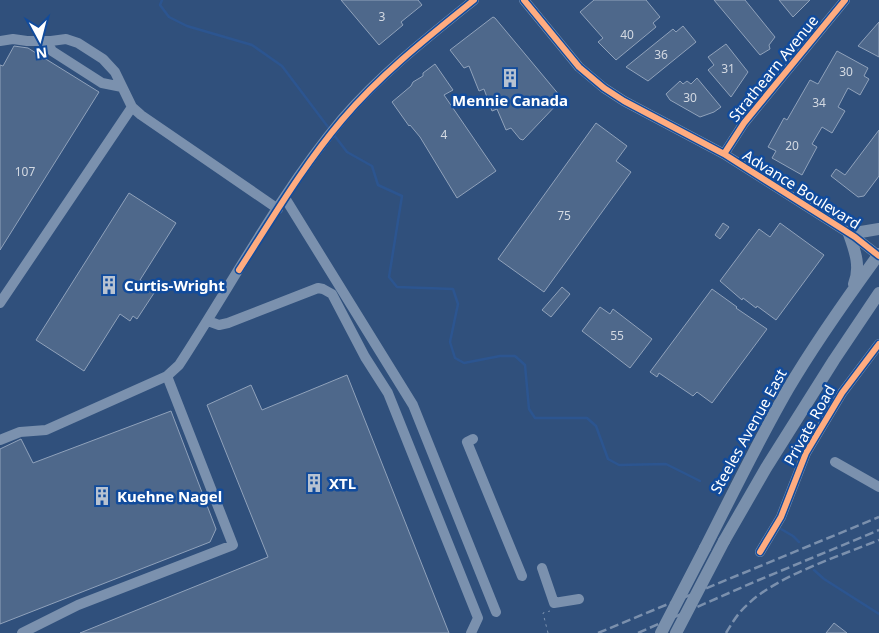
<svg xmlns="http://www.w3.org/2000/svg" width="879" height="633" font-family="'Noto Sans',sans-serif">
	<rect width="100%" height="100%" fill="#30507c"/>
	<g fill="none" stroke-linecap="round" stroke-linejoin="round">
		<path stroke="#2c5590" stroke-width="2.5" d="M162 0 160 5 169 17 187 26 252 45 282 66 331 131
			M334 135 347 152 372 166 378 185 402 196 389 277 397 287 453 289 458 304 450 342 455 358 464 363 500 356H515L525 365 529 409 535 418H587L596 426 608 459 619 465 666 464 700 481
			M781 529 793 536 799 542
			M814 570 824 579 879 614"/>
	</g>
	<path fill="#4e688b" stroke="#90a2bb" d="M341 0H418L422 5 401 22 403 25 379 45Z
		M594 0H646L660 17 653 23 656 27 616 60 598 42 603 38 580 12Z
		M714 0H745L775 37 769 45 770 49 760 55Z
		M779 0H810L793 17Z
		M493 17 495 18 560 96V101L523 140 520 139 511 128 506 130 497 109 492 111 484 89 479 91 469 66 464 68 450 50Z
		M879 22V57L858 46Z
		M683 26 696 42 648 81 626 67 673 29 676 32Z
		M726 44 748 72 731 97 708 70 714 65 708 57Z
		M14 46 28 48 99 92 0 250V65L3 66Z
		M837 51 868 68 864 76 869 79 860 95 848 88 838 107 845 111 832 133 822 127 812 144 817 147 802 175 772 158 776 151 768 147 784 118 787 120 810 80 818 84Z
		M435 64 453 90 444 95 496 171 457 198 420 137 410 125 409 126 392 102 411 86 413 82 423 76V73Z
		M697 78 721 107 714 112 700 117 670 100 666 94 680 81 683 84 687 81 691 84Z
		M596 123 627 146 616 161 631 172 544 292 498 259Z
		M879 130V176L864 196 858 197 831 176 836 169 845 175Z
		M129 193 176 223 140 280 156 290 137 319 133 316 130 321 120 314 84 371 36 340Z
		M723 223 729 227 720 239 715 235Z
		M780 223 824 255 776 320 757 306 756 308 743 298 742 300 720 281 759 229 770 237Z
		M562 287 570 294 551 317 542 310Z
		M712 289 737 307 736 308 767 329 712 403 697 392 693 396 659 373 657 377 650 372Z
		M600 307 610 314 613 309 652 339 630 368 582 331Z
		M347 375 449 633H80L268 557 207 405 251 385 262 410Z
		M171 411 216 529 210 542 0 624V449L21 439 33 463Z
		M834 623 847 633H826Z"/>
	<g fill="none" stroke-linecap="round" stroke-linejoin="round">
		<path stroke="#7b91ae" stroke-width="1" stroke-dasharray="2.5 4" stroke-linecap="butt" d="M548 633 543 613 550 611"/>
		<path stroke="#7b91ae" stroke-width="10" d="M524 0 579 67 604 88 624 101 724 154 855 237 879 256
			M0 41 13 39 27 41H51L66 39 78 43 103 59 115 72 132 107 141 115 278 209
			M47 41 52 51 102 83 122 87
			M724 154 744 123 845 0
			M285 198 413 405 496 612
			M0 303 132 107
			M208 321 219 325 228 323 318 288 323 289 332 294 365 357 388 393 478 618 471 633
			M473 439 467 442 522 576
			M0 440 20 432 46 430 167 376 179 365C232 284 280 193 342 119 381 74 428 37 474 0
			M835 462 879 487
			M760 552 781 517 806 453 842 393 879 344
			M542 568 554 603 579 599
			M22 633 78 605 233 545 167 376"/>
		<path stroke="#7a90ac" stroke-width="12" d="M854 284C861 267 855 251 849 234L879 229
			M724 541 766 468 834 360 879 293
			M705 548C732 495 758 441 788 389 815 343 847 298 879 254"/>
		<path stroke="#7b90ad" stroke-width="2.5" stroke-dasharray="9 4" stroke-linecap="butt" d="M598 633 879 517
			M638 633 754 582 879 530
			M726 633C732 623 738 613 747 605 776 576 840 556 879 540"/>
		<path stroke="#7a90ac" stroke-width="12" d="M661 633 705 548
			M676 633 724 541"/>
		<g stroke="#114b9c" stroke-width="9">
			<path id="cycleway" d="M524 0 579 67 604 88 624 101 724 154 855 237 879 256
				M724 154 744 123 845 0
				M239 270C272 219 303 166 342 120 381 74 428 37 474 0
				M760 552 781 517 806 453 842 393 879 344"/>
		</g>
		<use href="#cycleway" stroke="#ffac80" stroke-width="6"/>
	</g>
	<defs>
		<g id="building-bare" transform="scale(1.5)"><path d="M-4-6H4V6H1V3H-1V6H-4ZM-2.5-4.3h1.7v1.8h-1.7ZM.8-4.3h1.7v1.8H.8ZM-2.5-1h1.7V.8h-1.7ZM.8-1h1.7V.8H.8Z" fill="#b7c2d1" stroke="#114b9c" stroke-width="2.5" paint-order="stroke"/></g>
	</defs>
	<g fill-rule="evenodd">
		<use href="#building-bare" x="510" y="78"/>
		<use href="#building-bare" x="109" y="285"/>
		<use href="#building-bare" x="314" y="483"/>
		<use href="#building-bare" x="102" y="496"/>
	</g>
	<g text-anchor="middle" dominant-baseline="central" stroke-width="5" stroke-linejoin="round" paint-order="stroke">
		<g font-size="12" fill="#d3d9e2">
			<text x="382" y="16">3</text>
			<text x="627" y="34">40</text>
			<text x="661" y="54">36</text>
			<text x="728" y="68">31</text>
			<text x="846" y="71">30</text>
			<text x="690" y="97">30</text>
			<text x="819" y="102">34</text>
			<text x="444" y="134">4</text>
			<text x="792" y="145">20</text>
			<text x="25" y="171">107</text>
			<text x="564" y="215">75</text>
			<text x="617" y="335">55</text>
		</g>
		<g font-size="15" fill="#fff" stroke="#114b9c">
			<text transform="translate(773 68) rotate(-51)">Strathearn Avenue</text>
			<text transform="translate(802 189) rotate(32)">Advance Boulevard</text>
			<text transform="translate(809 425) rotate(-61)">Private Road</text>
			<text transform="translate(748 431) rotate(-61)">Steeles Avenue East</text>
		</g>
		<g font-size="15" font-weight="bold" fill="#fff" stroke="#114b9c" text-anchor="start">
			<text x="510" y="100" text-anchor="middle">Mennie Canada</text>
			<text x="124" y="285">Curtis-Wright</text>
			<text x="329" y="483">XTL</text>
			<text x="117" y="496">Kuehne Nagel</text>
		</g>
	</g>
	<g transform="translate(40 40) rotate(173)" stroke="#114b9c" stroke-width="4" paint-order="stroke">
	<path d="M0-4L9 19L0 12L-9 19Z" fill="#ffffff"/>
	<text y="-8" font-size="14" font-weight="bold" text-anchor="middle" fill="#ffffff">N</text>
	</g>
</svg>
